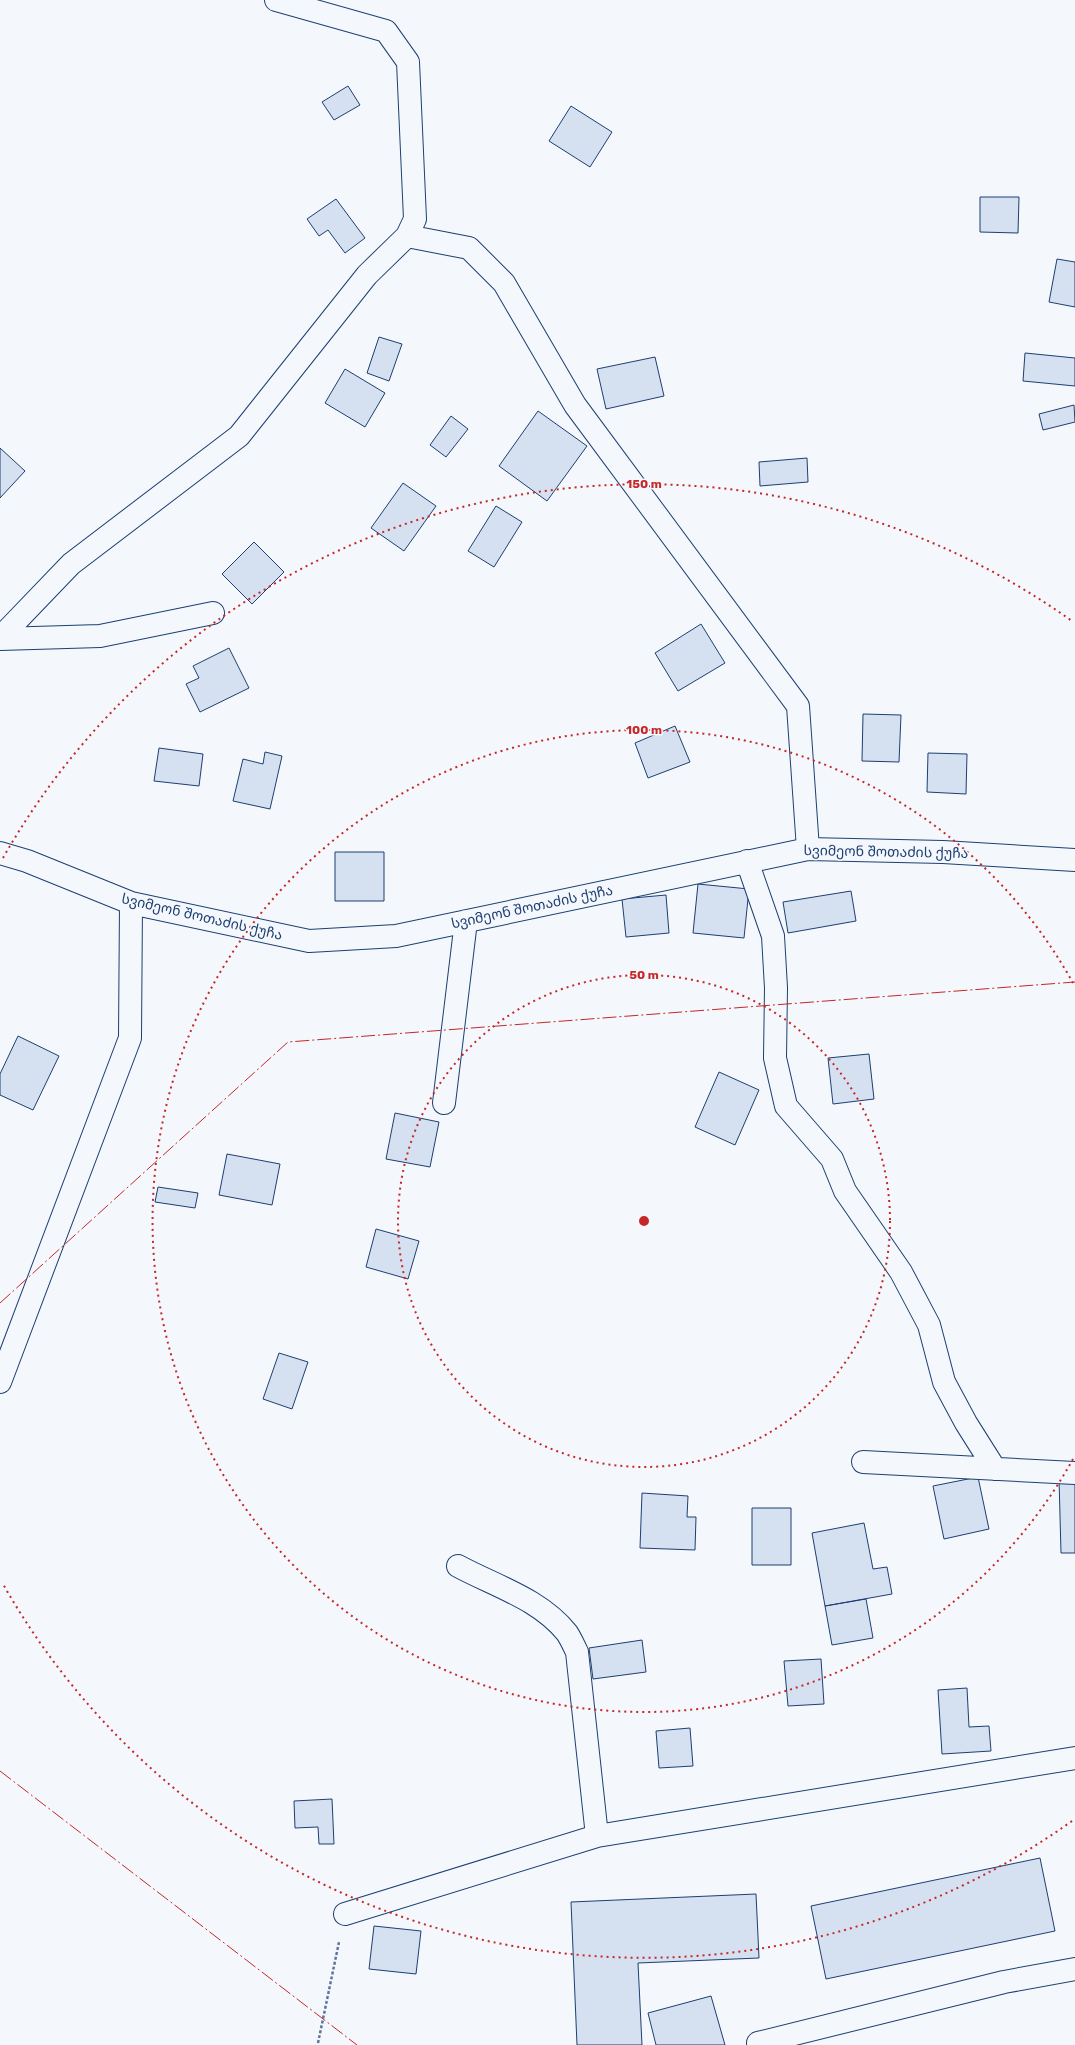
<svg xmlns="http://www.w3.org/2000/svg" width="1075" height="2045" font-family="Rubik,'Noto Sans Georgian',sans-serif">
	<rect width="100%" height="100%" fill="#f4f7fb"/>
	<path fill="#d5e0f0" stroke="#1d3f73" d="M348 86 360 105 334 120 322 102Z
		M571 106 612 132 590 167 549 141Z
		M980 197H1019L1018 233 980 232Z
		M336 199 365 238 345 253 328 230 319 236 307 219Z
		M1057 259 1075 262V307L1049 302Z
		M379 337 402 344 389 381 367 373Z
		M1025 353 1075 358V386L1023 381Z
		M655 357 664 396 606 409 597 369Z
		M345 369 385 393 365 427 325 403Z
		M1074 405 1075 422 1043 430 1039 414Z
		M538 411 587 446 547 501 499 466Z
		M451 416 468 429 446 457 430 445Z
		M0 448 25 471 0 498Z
		M807 458 808 482 760 486 759 462Z
		M403 483 436 506 404 551 371 528Z
		M496 506 522 522 494 567 468 551Z
		M254 542 284 572 252 604 222 574Z
		M701 624 725 663 678 691 655 653Z
		M229 648 249 688 200 712 186 684 199 678 193 666Z
		M863 714 901 715 899 762 862 761Z
		M675 726 690 762 648 778 635 743Z
		M159 748 203 754 199 786 154 781Z
		M265 752 282 756 270 809 233 801 243 759 263 764Z
		M928 753 967 754 966 794 927 792Z
		M335 852H384V901H335Z
		M698 884 749 889 744 938 693 933Z
		M851 891 856 921 788 933 783 902Z
		M666 895 669 933 626 937 622 899Z
		M18 1036 59 1056 33 1110 0 1095V1074Z
		M869 1054 874 1099 833 1104 828 1058Z
		M719 1072 759 1090 735 1145 695 1127Z
		M395 1113 439 1122 430 1167 386 1159Z
		M227 1154 280 1164 272 1205 219 1195Z
		M158 1187 198 1193 195 1208 155 1202Z
		M376 1229 419 1241 408 1279 366 1267Z
		M279 1353 308 1362 292 1409 263 1399Z
		M978 1477 989 1529 944 1539 933 1486Z
		M1075 1477V1553H1061L1059 1478Z
		M642 1493 688 1496 687 1517H696L695 1550 640 1548Z
		M752 1508H791V1565H752Z
		M864 1523 873 1569 887 1567 892 1594 825 1606 812 1533Z
		M866 1599 873 1638 832 1645 825 1606Z
		M642 1640 646 1672 593 1679 589 1648Z
		M821 1659 824 1704 788 1706 784 1661Z
		M967 1688 969 1727 989 1726 991 1751 942 1754 938 1690Z
		M690 1728 693 1766 659 1768 656 1731Z
		M332 1799 334 1844H319L318 1827 295 1828 294 1801Z
		M1040 1858 1055 1931 826 1979 811 1906Z
		M756 1894 759 1958 638 1963 642 2045H577L571 1902Z
		M374 1926 421 1931 416 1974 369 1969Z
		M711 1996 725 2045H656L648 2013Z"/>
	<g fill="none" stroke-linecap="round" stroke-linejoin="round">
		<g stroke="#1d3f73" stroke-width="24">
			<path id="minor" d="M407 236 469 248 504 283 575 405 798 706 808 849
				M0 638 71 564 239 436 367 275 407 236 415 219 408 62 386 31 276 0
				M0 639 100 636 213 613
				M0 853 27 861 131 903 309 941 396 936 808 849 943 852 1075 860
				M747 861 773 936 776 988 775 1058 786 1106 832 1159 845 1191 901 1272 929 1325 944 1382 966 1423 995 1469
				M444 1103 466 921
				M0 1382 130 1038 131 903
				M863 1462 1075 1473
				M458 1566C495 1586 540 1599 567 1633 571 1639 574 1646 577 1652L597 1836
				M345 1914 597 1836 1075 1758
				M758 2043 1004 1982 1075 1969"/>
		</g>
		<path stroke="#5e769c" stroke-width="2.5" stroke-dasharray="3 2" stroke-linecap="butt" d="M318 2043 339 1942"/>
		<use href="#minor" stroke="#f4f7fb" stroke-width="22"/>
		<path stroke="#c62828" stroke-width="1" stroke-dasharray="14 3 2 3" stroke-linecap="butt" d="M0 1303 288 1042 1075 982
			M0 1771 357 2045"/>
	</g>
	<g fill="none" stroke="#c62828" stroke-width="2" stroke-dasharray="2 4">
		<circle cx="644" cy="1221" r="246"/>
		<path d="M1073 1459A491 491 0 1 1 1073 983"/>
		<path d="M1072 1821A737 737 0 0 1 3 1584M3 858A737 737 0 0 1 1072 621"/>
	</g>
	<g text-anchor="middle" dominant-baseline="central" stroke-width="3" stroke-linejoin="round" paint-order="stroke">
		<g font-size="14" fill="#1d3f73" stroke="#f4f7fb">
			<text transform="translate(886 852) rotate(1)">სვიმეონ შოთაძის ქუჩა</text>
			<text transform="translate(532 907) rotate(-12)">სვიმეონ შოთაძის ქუჩა</text>
			<text transform="translate(202 917) rotate(13)">სვიმეონ შოთაძის ქუჩა</text>
		</g>
	</g>
	<circle cx="644" cy="1221" r="6" fill="#c62828" stroke="#f4f7fb" stroke-width="2"/>
	<g font-size="12" text-anchor="middle" font-weight="bold" fill="#c62828" stroke="#f4f7fb" stroke-width="3" stroke-linejoin="round" paint-order="stroke">
		<text x="644" y="488">150 m</text>
		<text x="644" y="734">100 m</text>
		<text x="644" y="979">50 m</text>
	</g>
</svg>
